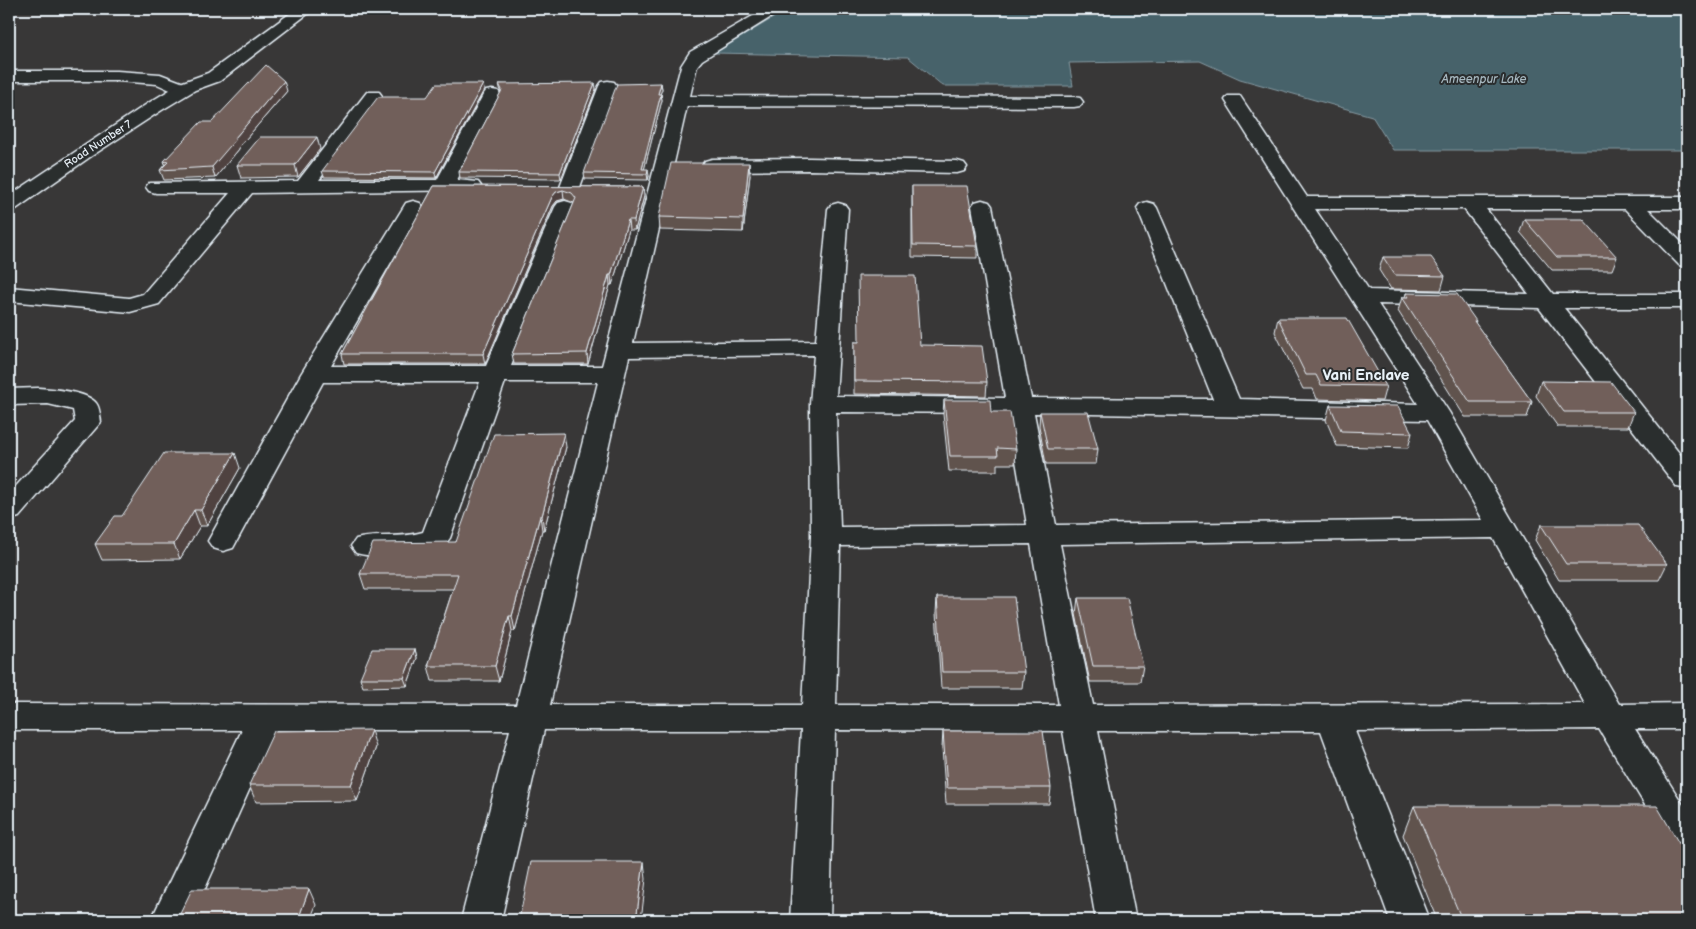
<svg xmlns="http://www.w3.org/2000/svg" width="1696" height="929" font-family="'Balsamiq Sans',sans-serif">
	<rect width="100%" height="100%" fill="#383737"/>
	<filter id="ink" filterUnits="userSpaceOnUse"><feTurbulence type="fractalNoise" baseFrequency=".02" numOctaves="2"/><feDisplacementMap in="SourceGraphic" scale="10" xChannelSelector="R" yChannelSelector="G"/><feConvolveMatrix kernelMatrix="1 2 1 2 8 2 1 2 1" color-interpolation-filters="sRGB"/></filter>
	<g filter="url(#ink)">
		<path fill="#46626b" stroke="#879ba3" d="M788 9H1687V150H1393L1372 116 1240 79 1200 61 1069 63 1073 86H943L908 57 715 53Z"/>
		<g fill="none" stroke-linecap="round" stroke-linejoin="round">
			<g stroke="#e8f1f8" stroke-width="3">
				<path id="minor" d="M765 9H784L702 60 697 66 690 96 1074 97 1080 98 1083 102 1080 106 1074 107 687 106 633 343 816 341 828 209 831 205 838 203 845 205 848 209 836 396 1005 398 972 206 975 202 982 200 989 202 992 206 1031 398 1213 399 1137 208 1140 204 1147 202 1154 204 1157 208 1239 399 1418 404 1225 100 1228 96H1240L1307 197H1687V209H1648L1687 248V267L1679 265 1625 209H1486L1553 294H1687V308H1564L1687 463V489L1677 487 1539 308 1378 304 1449 412 1619 704 1687 703V729H1635L1687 811V857L1674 853 1599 729 1355 731 1430 920H1390L1321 731H1098L1136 920H1096L1063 731 835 730 830 920H790L801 730H544L501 920H461L510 730H276L191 920H151L242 730H9V704L516 705 598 382H505L450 538C436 559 378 559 356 553L351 546 356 539C378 533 401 539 423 532L480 382H323L233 548 223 551 213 548 208 541 301 374 406 203 413 201 420 203 423 207 331 366H486L555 207 558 203 565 201 572 203 575 207 511 366H602L681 66 690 52ZM1315 209H1464L1529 294 1369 290ZM814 355 810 404 811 537 802 705H550L629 357ZM836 412 1008 413 1027 525 840 527ZM1034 413 1427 420 1483 520 1056 525ZM1493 538 1585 704 1093 705 1060 544ZM1031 544 1059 705H836L840 546Z
					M9 71H117L160 74 189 85 192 89 189 93H177L157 84 117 81H9Z
					M608 81 614 82 617 86 580 187 577 191 570 193 563 191 560 187 599 86 602 82Z
					M492 90 498 91 501 95 457 180 478 182 481 186 478 190 252 193 159 304 130 312 9 301V287L129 298 143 294 230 193H156L149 191 146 187 149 183 298 181 367 92H379L382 96 319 180H437L483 95 486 91Z
					M809 158 957 161 964 163 967 167 964 171 957 173 809 170 712 171 705 169 702 165 705 161 712 159Z
					M38 388C52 389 86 391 96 403 100 408 100 416 101 422L19 517 9 520V494L75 421 73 410 48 404 9 405V389Z"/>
			</g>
			<g stroke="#e8f1f8" stroke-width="3">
				<path id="tertiary" d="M296 9H314L220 81 195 90 162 110 90 157 16 209 9 211V196L150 102 183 82 208 73Z"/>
			</g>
			<use href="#minor" fill="#2a2d2e" fill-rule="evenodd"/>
			<use href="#tertiary" fill="#2a2d2e" fill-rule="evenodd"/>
		</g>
		<path fill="#61524d" stroke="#e8f1f8" d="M661 83 662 89 660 94H661L662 100 644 169 649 176 648 180 585 179 584 173Z
			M483 84 484 90 436 178 324 177 322 171 427 97Z
			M499 84 596 89 561 179 460 178 459 172 501 92Z
			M287 91 239 147V149L215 178 164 180 160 170 165 164 164 161 212 122Z
			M320 149 298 177 241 178 237 165Z
			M750 175 743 232 660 230 659 217Z
			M434 186 643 187 644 196 635 230H629L612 285H610L588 364H514L512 354 574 203 564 199 557 201 553 206 485 364H344L342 354Z
			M912 186 977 246V258L912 257Z
			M1524 219 1617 257 1612 270H1552L1520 232Z
			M1383 257 1445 276 1441 290 1391 289 1379 270Z
			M1406 293 1476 321 1475 323 1532 402 1527 417H1465L1398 311 1402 297H1405Z
			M1278 318 1386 386 1382 401 1317 399 1313 389H1303L1275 332Z
			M854 342 920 345 987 382 986 396 854 394Z
			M1541 381 1634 412 1628 427H1558L1536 396Z
			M944 400 991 412 1016 449 1015 464H997V471H949L943 414Z
			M1330 405 1412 433 1408 448 1337 446 1326 420Z
			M1040 412 1098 449 1096 464H1046L1039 426Z
			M566 447 544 530H542L515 631H512L499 681H432L428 666 453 589H365L360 574 456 542Z
			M240 468 207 526H200L180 559 102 560 95 544 122 516Z
			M1541 525 1667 564 1659 580H1559L1535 540Z
			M937 597 1024 672 1022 688H941L936 613Z
			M1078 598 1143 666 1140 682H1090L1076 614Z
			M415 649 417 658 407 686 363 687 360 678Z
			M943 731 1051 788 1049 804H946L942 748Z
			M376 747 357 801 256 802 249 785Z
			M1414 806 1687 920H1437L1403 835Z"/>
		<path fill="#4f423f" stroke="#e8f1f8" d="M284 81 287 91 239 147V149L215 178 212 167 234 139Z
			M595 83 596 89 561 179 560 173Z
			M661 83 662 89 658 100V94Z
			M483 84 484 90 436 178 435 172Z
			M661 94 662 100 643 174 642 169Z
			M317 137 320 149 298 177 295 165Z
			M749 163 750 175 743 232V219Z
			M648 169 649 176 648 180 647 174Z
			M643 187 644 196 635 230 634 220Z
			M563 190 564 199 557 201 553 206 485 364 483 354 552 197 556 192Z
			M628 220 629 230 612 285 611 275Z
			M609 275 610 285 588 364 587 353Z
			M564 433 566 447 544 530 542 516Z
			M235 453 240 468 207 526 201 510Z
			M194 510 200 526 180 559 174 544Z
			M540 516 542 530 515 631 512 616Z
			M509 616 512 631 499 681 495 666Z
			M415 649 417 658 407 686 404 678Z
			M371 730 376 747 357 801 351 785Z
			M644 862 646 879 641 920H636Z
			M309 889 316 905 310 920H298Z"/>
		<path fill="#715f5a" stroke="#e8f1f8" d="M266 65 284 81 234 139H236L212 167 160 170 168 162 164 161 201 122H212Z
			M595 83 560 173 459 172 502 90 499 84Z
			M661 83 658 94H661L642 169H648L647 174 584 173 617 84Z
			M436 84H483L435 172 322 171 378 97H427Z
			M260 137H317L295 165H237Z
			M671 163H749L743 219 659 217Z
			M434 186 643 187 634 220H628L611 275H609L587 353 512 354 576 198 572 193 563 190 556 192 552 197 483 354H342Z
			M912 186H967L977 246 913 245Z
			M1524 219H1583L1617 257H1557Z
			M1383 257H1431L1445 276 1395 275Z
			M858 276H915L920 345 982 346 987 382 854 381V342H859Z
			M1406 293 1457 294 1476 321H1474L1532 402H1470L1402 297H1409Z
			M1278 318H1347L1386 386 1321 385 1316 375H1306Z
			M1541 381 1611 382 1634 412H1564Z
			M944 400H990L991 412H1010L1016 449 997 448 998 456H950Z
			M1330 405 1398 406 1412 433 1341 431Z
			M1040 412H1088L1098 449H1048Z
			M564 433 542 516H540L512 616H509L495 666H428L458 574H360L373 543 456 542 494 434Z
			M164 453H235L201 510H194L174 544H95L115 516H122Z
			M1541 525H1638L1667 564H1566Z
			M937 597H1014L1024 672H942Z
			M1078 598H1127L1143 666H1093Z
			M372 649H415L404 678H360Z
			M371 730 351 785H249L274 731Z
			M943 731H1043L1051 788H947Z
			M1414 806H1657L1687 857V920H1462Z
			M531 862H644L636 920H519Z
			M192 889H309L298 920H177Z"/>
	</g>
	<g text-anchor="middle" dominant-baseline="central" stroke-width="4" stroke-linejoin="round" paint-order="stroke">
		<g font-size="11" fill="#e8f1f8" stroke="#2a2d2e">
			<text transform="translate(98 144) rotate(-33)">Road Number 7</text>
		</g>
		<g font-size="12" font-style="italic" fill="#a7b8c0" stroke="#2a2d2e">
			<text x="1484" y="79">Ameenpur Lake</text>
		</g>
		<g font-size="15" font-weight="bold" fill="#e8f1f8" stroke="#2a2d2e">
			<text x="1366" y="375">Vani Enclave</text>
		</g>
	</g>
	<rect width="1696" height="929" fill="none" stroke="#2a2d2e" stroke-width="30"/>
	<rect x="15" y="15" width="1666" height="899" fill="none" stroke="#e8f1f8" stroke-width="2" filter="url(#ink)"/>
</svg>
